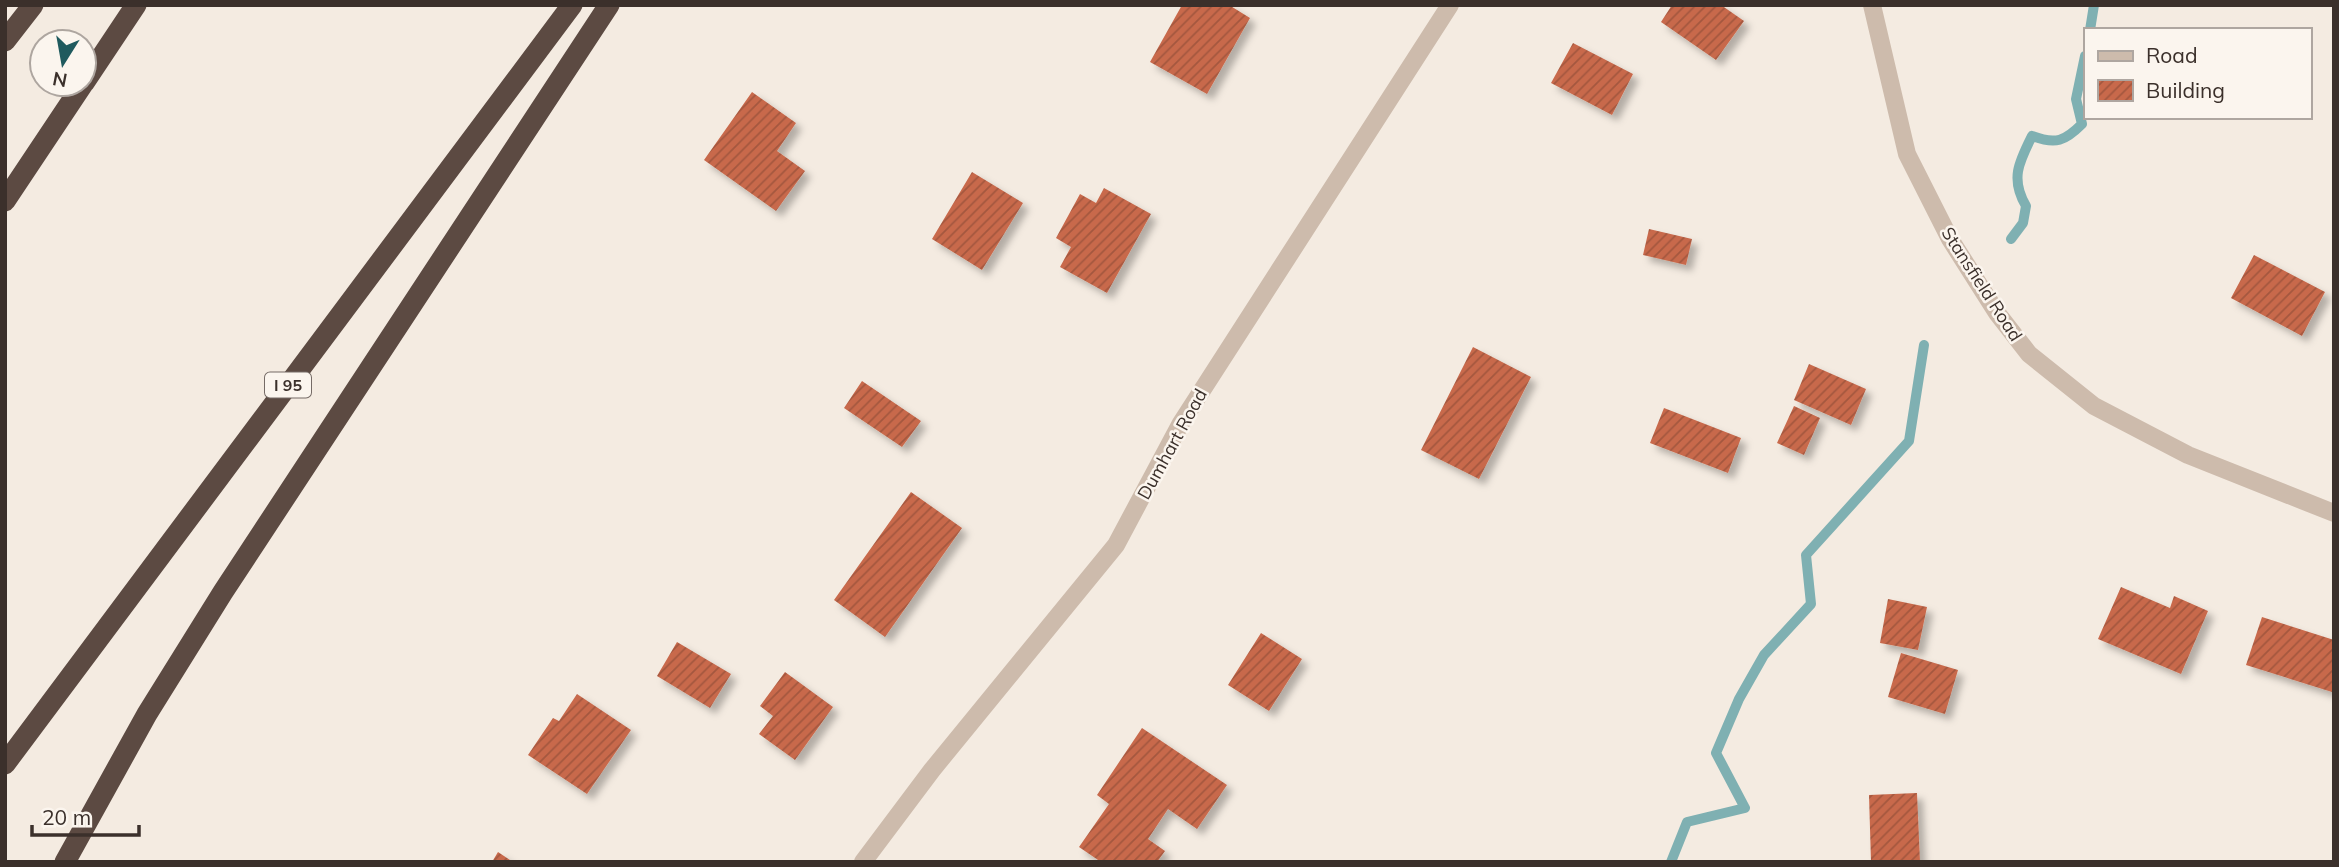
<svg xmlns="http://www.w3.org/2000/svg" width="2339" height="867" font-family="Mulish,sans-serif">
	<defs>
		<pattern id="building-hatch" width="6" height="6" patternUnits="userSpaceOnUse" patternTransform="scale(1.75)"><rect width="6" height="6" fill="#c8694b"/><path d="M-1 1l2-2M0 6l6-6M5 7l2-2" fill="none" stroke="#a4573f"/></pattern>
		<filter id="shadow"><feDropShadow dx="6" dy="6" stdDeviation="3.5" flood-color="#0004"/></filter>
	</defs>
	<rect width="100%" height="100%" fill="#f4ebe1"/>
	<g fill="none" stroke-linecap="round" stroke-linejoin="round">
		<path stroke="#7fb0b2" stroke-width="10" d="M2090 30 2094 5
			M2011 239 2023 223 2026 206C2010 179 2019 162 2032 136 2056 145 2065 141 2082 124L2076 99 2085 56
			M1671 862 1687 822 1745 808 1716 753 1739 699 1764 655 1811 604 1806 555 1909 441 1924 345"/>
	</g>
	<path fill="url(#building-hatch)" filter="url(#shadow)" d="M1182 5H1229L1250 18 1207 94 1150 62Z
		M1672 5H1721L1744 21 1716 60 1661 22Z
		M1573 43 1633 74 1612 115 1551 83Z
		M752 92 796 123 777 151 805 171 776 211 704 160Z
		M972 172 1023 203 982 270 932 239Z
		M1104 188 1151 214 1107 293 1060 267 1071 247 1056 238 1080 194 1096 203Z
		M1649 229 1692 239 1686 265 1643 255Z
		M2254 255 2325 292 2302 336 2231 298Z
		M1473 347 1531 377 1479 479 1421 450Z
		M1809 364 1866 389 1851 425 1794 400Z
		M862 381 921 421 902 447 844 408Z
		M1794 406 1820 418 1804 455 1777 443Z
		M1664 408 1741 438 1728 473 1650 443Z
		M911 492 962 528 885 637 834 600Z
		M2121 587 2170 608 2174 596 2208 611 2181 674 2098 639Z
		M1888 599 1927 607 1918 650 1880 643Z
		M2262 617 2334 640 2332 692 2246 665Z
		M1261 633 1302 659 1269 711 1228 685Z
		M677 642 731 674 710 708 657 676Z
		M1901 653 1958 670 1945 714 1888 697Z
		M785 672 833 707 795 760 759 734 773 716 760 706Z
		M577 694 631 730 587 794 528 755 553 718 559 721Z
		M1142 728 1227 785 1197 829 1168 809 1148 839 1165 851 1157 862H1101L1079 847 1109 804 1097 795Z
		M1917 793 1920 862H1871L1869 795Z
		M498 852 513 862H492Z"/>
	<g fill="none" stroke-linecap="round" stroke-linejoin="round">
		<path stroke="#cdbbac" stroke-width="18" d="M1872 5 1907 154 1950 239 1997 313 2029 354 2094 406 2188 455 2334 513
			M863 862 932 770 1116 545 1181 423 1450 5"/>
		<path stroke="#5c4a42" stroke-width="21" d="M5 41 33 5
			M84 83 136 5
			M5 201 83 84
			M5 764 572 5
			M65 862 147 714 223 592 609 5"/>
	</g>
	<g text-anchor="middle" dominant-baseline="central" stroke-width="5" stroke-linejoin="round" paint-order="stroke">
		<rect fill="#fbf5ee" stroke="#756b66" stroke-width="2" x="265" y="372.5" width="46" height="25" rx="5"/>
		<g font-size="16" font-weight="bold" fill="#3b302b">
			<text x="288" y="385">I 95</text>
		</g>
		<g font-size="18" fill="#3b302b" stroke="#fbf5ee">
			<text transform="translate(1982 284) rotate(57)">Stansfield Road</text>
			<text transform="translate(1172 444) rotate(-61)">Dumhart Road</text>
		</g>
	</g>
	<rect width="2339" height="867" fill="none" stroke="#3b302b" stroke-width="14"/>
	<rect x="2084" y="28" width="228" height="91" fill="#fbf5ee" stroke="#aea6a0" stroke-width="2"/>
	<rect x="2098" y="51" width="35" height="10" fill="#cdbbac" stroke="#aea6a0" stroke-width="2"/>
	<text x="2146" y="63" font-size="21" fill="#3b302b">Road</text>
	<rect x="2098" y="80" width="35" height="21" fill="url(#building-hatch)" stroke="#aea6a0" stroke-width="2"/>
	<text x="2146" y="98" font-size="21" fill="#3b302b">Building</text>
	<g transform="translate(63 63) rotate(191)"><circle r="33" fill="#fbf5ee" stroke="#aea6a0" stroke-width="2"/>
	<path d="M0-5L12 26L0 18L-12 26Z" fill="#1f5a5e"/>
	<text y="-10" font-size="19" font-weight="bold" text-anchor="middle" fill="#3b302b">N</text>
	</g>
	<path d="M32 825v10h107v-10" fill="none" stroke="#3b302b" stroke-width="3.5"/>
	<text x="42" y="825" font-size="21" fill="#3b302b" stroke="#fbf5ee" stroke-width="5" paint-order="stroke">20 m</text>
</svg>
